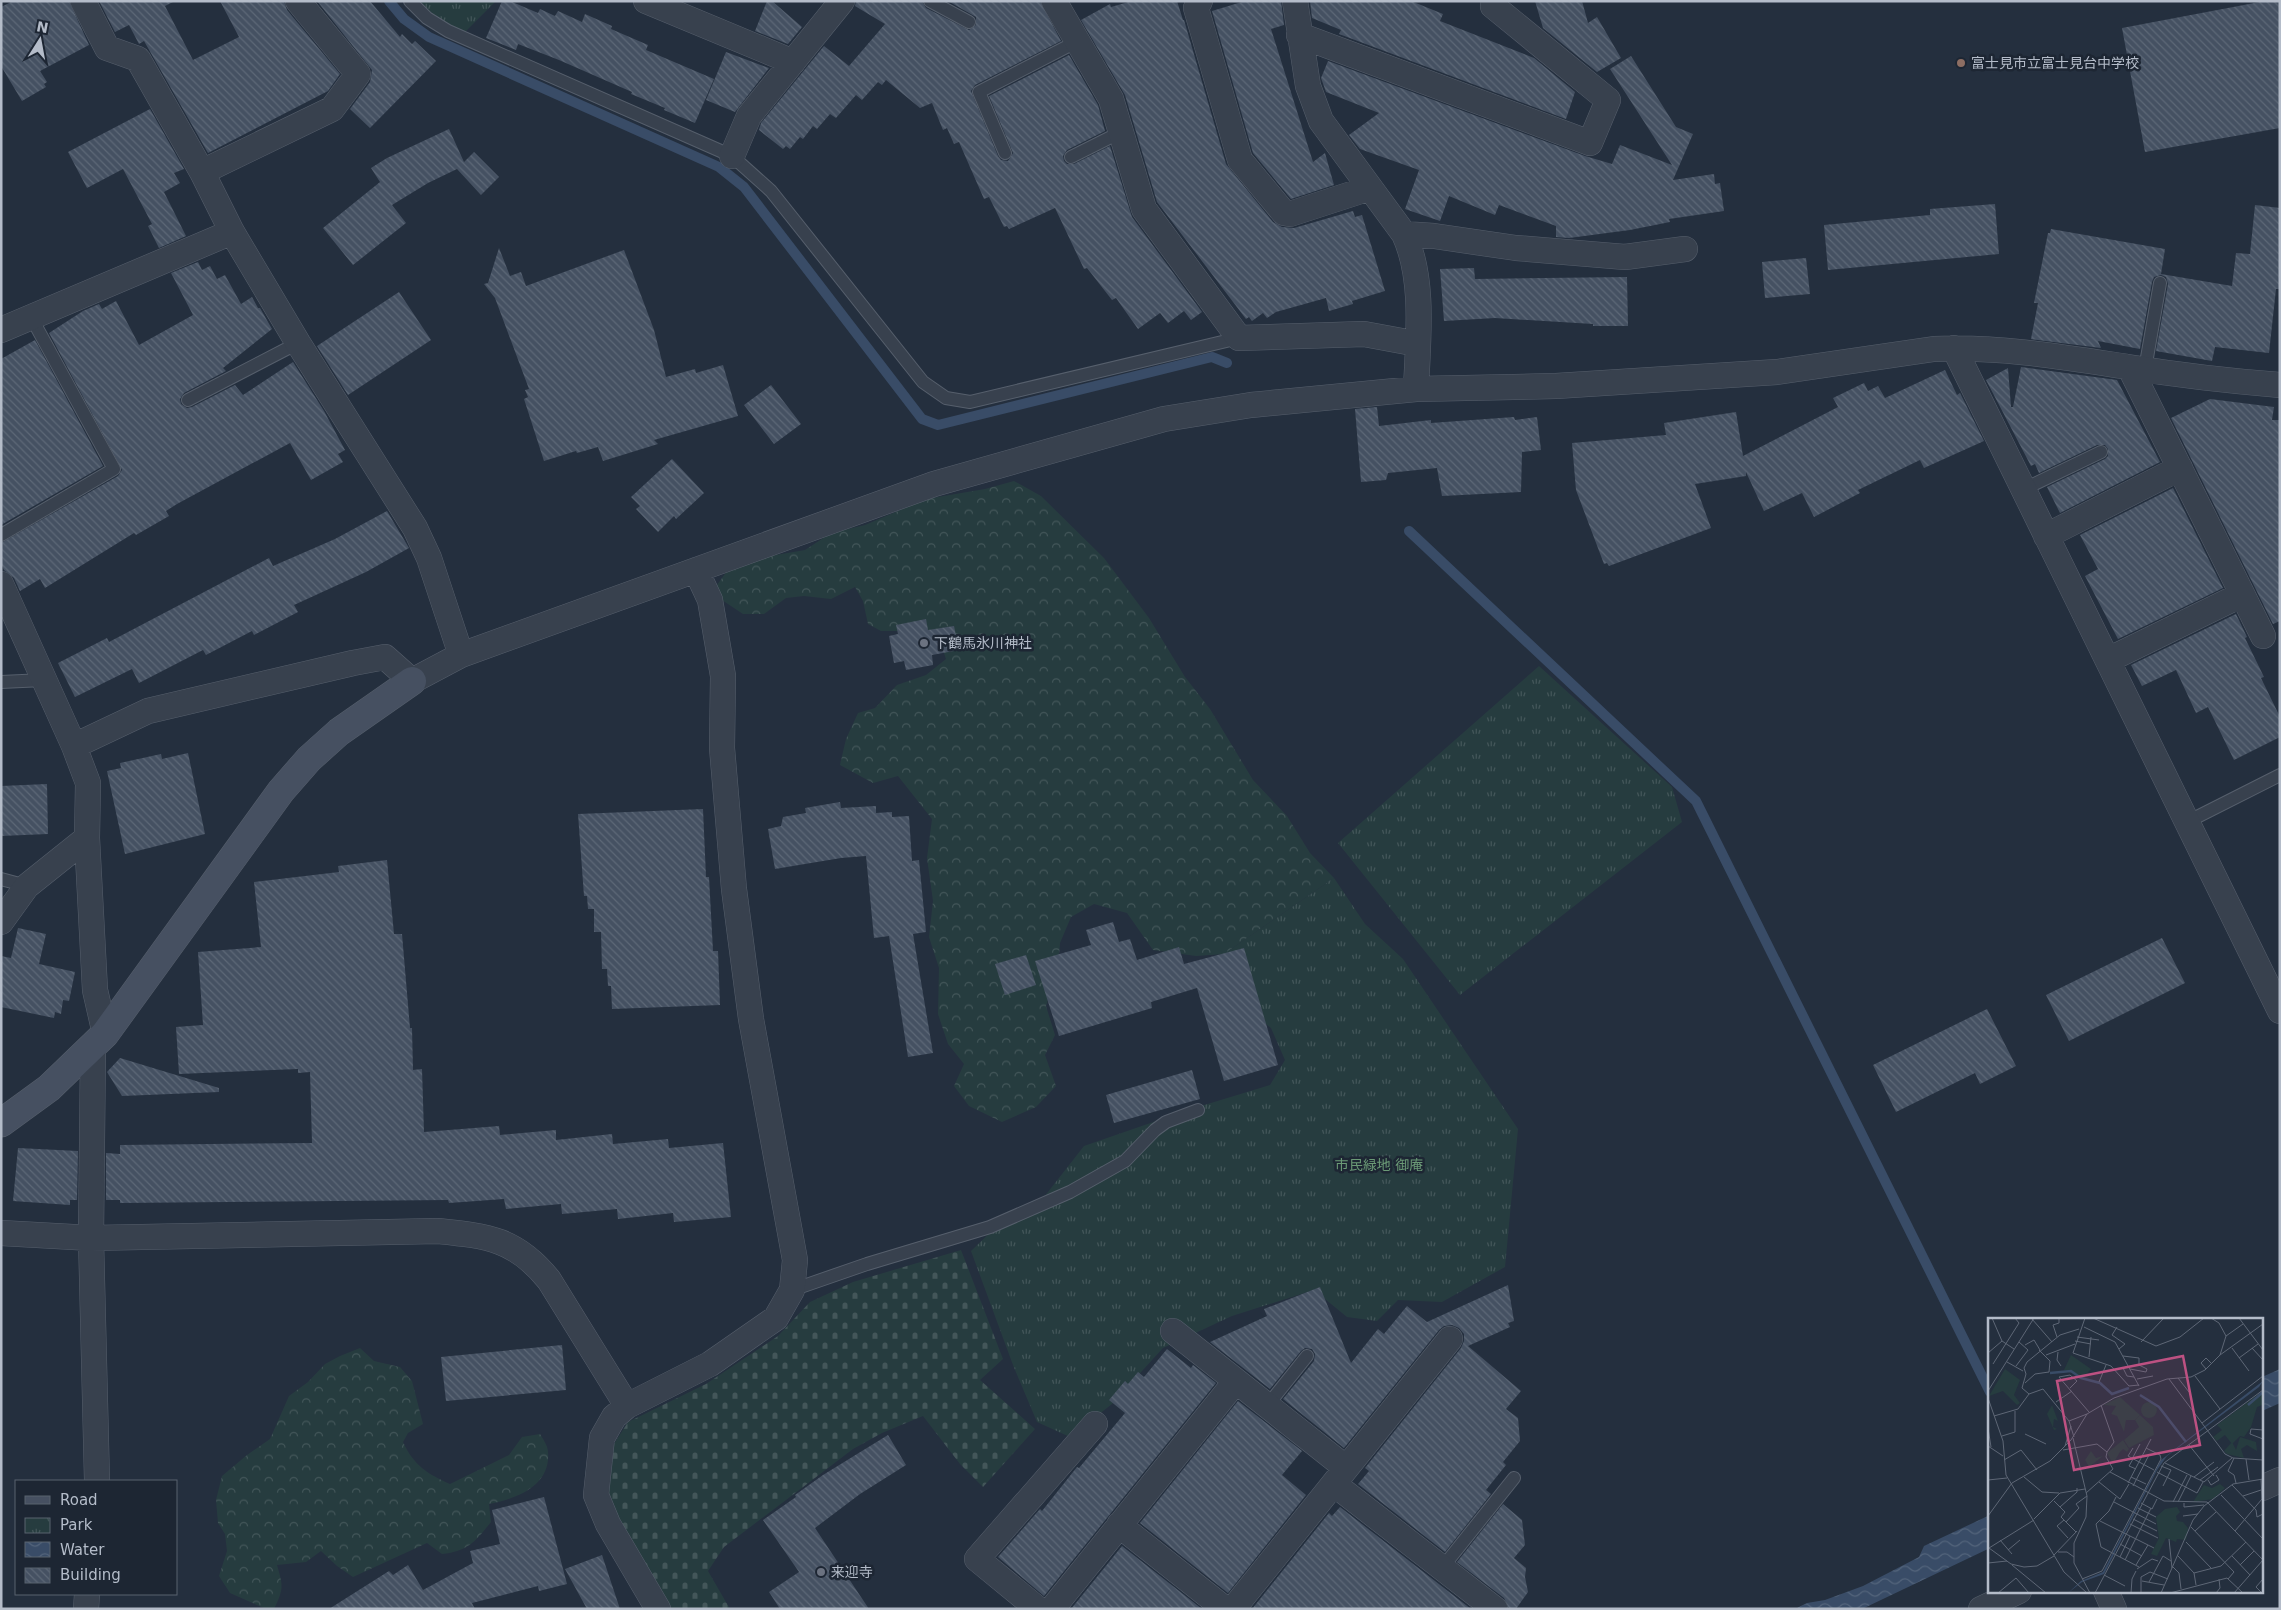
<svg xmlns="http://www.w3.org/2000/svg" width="2281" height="1610" font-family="'DejaVu Sans','Noto Sans JP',sans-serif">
	<defs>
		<pattern id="forest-crowns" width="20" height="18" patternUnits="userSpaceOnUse" patternTransform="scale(1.25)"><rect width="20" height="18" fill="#263c3f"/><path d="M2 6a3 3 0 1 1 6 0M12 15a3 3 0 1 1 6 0" fill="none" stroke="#435659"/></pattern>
		<pattern id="cemetery-stones" width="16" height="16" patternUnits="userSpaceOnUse" patternTransform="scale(1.25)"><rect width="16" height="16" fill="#263c3f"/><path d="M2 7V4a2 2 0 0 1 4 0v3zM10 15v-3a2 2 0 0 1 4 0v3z" fill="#435659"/></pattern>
		<pattern id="park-tufts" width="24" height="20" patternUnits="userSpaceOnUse" patternTransform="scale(1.25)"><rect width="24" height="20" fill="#263c3f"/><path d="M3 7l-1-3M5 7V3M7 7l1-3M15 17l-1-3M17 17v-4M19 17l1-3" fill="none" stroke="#435659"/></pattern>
		<pattern id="water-waves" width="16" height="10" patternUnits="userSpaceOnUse" patternTransform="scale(1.25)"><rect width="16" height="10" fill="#394c67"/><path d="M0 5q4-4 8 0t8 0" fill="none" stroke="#53647b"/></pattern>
		<pattern id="building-back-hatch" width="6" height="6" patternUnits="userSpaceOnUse" patternTransform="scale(1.25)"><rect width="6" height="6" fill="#455162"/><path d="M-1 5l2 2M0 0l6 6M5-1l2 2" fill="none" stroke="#5d6877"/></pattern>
	</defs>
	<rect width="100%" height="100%" fill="#242f3e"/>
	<path fill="url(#forest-crowns)" d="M1014 481 1041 496 1104 558 1149 618 1185 677 1210 709 1253 780 1287 816 1310 853 1334 878 1224 954 1196 956 1153 950 1127 913 1094 904 1071 917 1060 943 1058 969 1046 1006 1055 1035 1045 1055 1056 1086 1036 1107 1002 1122 969 1106 954 1086 964 1064 948 1044 938 1014 939 968 929 937 933 901 927 858 932 819 898 776 873 783 840 765 846 739 858 713 875 708 897 685 926 675 946 659 940 641 909 631H881L868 624 863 601 855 587 831 599 804 596 786 598 764 614H743L722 600 717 585 727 571 764 557 805 550 831 533 865 525 926 499 985 489Z
		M360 1348 374 1361 400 1367 412 1381 423 1424 408 1433 403 1442C414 1466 428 1474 450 1484L509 1455 522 1437 540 1434C543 1439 548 1446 548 1452 551 1486 516 1499 489 1504L491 1522C475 1542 468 1551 442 1554L427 1543 353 1577 337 1566 321 1551 306 1562 277 1565C283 1586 284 1588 274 1609H266L230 1593 219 1576 227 1551 225 1534 218 1523 216 1500 222 1476 247 1455 270 1439 289 1396 308 1382 325 1364 340 1356Z"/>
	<path fill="url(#cemetery-stones)" d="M961 1250 1003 1359 980 1380 1035 1429 983 1487 960 1464 923 1416 882 1433 853 1449 724 1547 708 1571 730 1609H670L633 1547 607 1493 612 1447 628 1422 706 1384 778 1336 810 1302 853 1282Z"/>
	<path fill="url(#park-tufts)" d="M417 1H496L465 32 442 21Z
		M1539 666 1672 787 1682 822 1460 995 1338 843Z
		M1334 878 1365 924 1403 959 1518 1129 1505 1267 1442 1302 1398 1300 1377 1321 1347 1317 1314 1290 1232 1316 1163 1348 1112 1404 1070 1437 1037 1422 1013 1365 971 1251 1003 1220 1037 1206 1084 1146 1188 1110 1270 1085 1285 1060 1271 1028 1230 995 1224 954Z"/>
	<path fill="url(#water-waves)" d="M2280 1369V1403L2262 1411V1377Z
		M1990 1515V1548L1862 1609H1795L1807 1603 1825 1600 1863 1586 1919 1557 1924 1546Z"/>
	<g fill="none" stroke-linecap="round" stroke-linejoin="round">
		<path stroke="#394c67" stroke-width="10" d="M389 1 404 19 429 37 719 167 744 187 922 419 938 425 1212 357 1227 363
			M1409 531 1696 801 1990 1392"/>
	</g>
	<path fill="url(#building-back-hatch)" d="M13 1H69L89 45 40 71 47 82 44 84 46 87 22 101 1 66V7Z
		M99 1H175L165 6 193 60 239 37 220 1H284L287 10 340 74 328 91 208 153 144 41 139 44 129 25 115 32Z
		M317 1H370L400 37 402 34 412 44 415 41 436 61 370 128 350 109 370 82 372 70Z
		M502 1H510L538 13 540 9 555 16 558 11 582 22 585 14 612 26 611 29 648 45 646 50 714 79 695 123 664 110 665 108 631 94 632 92 559 60 518 44 516 50 486 38Z
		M767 1H772L802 27 788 44 755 31Z
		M856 1H922L926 8 969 30 976 25V17L948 1H1040L1061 41 975 85 971 91 998 156 1001 160 1008 161 1013 153 989 96 1069 55 1098 105 1105 131 1067 150 1063 156 1064 161 1067 164H1074L1110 146 1132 217 1202 312 1191 320 1184 311 1168 323 1160 313 1138 329 1116 298 1112 300 1087 268 1084 269 1055 208 1009 229 1007 226 1004 227 989 197 984 199 959 142 954 144 947 128 943 130 932 103 920 108 886 80 882 85 878 82 862 100 856 95 836 118 830 114 817 129 813 126 803 139 800 137 790 149 786 146 783 149 759 130 761 123 824 46 849 66 885 24 855 6Z
		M1132 1H1177L1183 20H1184L1226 164 1273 222 1282 227 1294 228 1353 211 1355 217 1362 215 1385 291 1352 301 1353 304 1329 311 1326 298 1276 312 1267 318 1263 313 1252 321 1249 317 1246 319 1157 202 1125 95 1081 20 1110 4 1111 7Z
		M1245 1H1281L1284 25 1271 29 1313 162 1325 153 1334 185 1291 199 1253 153 1212 11Z
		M1310 1H1411L1443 14 1440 21 1534 58 1575 92 1566 119 1339 34 1341 30 1312 18Z
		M1535 1H1582L1588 23 1597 17 1621 58 1597 72 1543 28Z
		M2265 1H2280V128L2145 152 2122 28Z
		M726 52 769 68 735 112 706 100Z
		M1631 56 1676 127 1693 134 1673 180 1714 174 1715 184 1720 183 1724 211 1669 219 1670 222 1630 230 1569 238 1556 237V226L1499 205 1495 215 1449 196 1440 221 1405 209 1419 170 1360 149 1349 135 1379 113 1326 92 1321 78 1328 61 1585 156 1612 164 1620 145 1672 165 1610 69Z
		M150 109 184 169 174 173 180 183 164 192 186 236 159 248 148 226 152 224 123 169 87 188 68 152Z
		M449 129 464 162 474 152 499 177 481 195 457 169 428 183 392 205 406 223 353 265 323 228 380 182 371 168 387 158Z
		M1995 204 1999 254 1828 270 1824 225 1930 215V209Z
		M2255 205 2280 208V289H2276L2269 353 2215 347 2212 361 2156 351 2168 284 2166 277 2161 275 2154 277 2152 282 2140 349 2098 341 2101 348 2031 339 2038 303H2034L2048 233H2050L2051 229 2165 249 2161 274 2232 286 2236 253 2250 254Z
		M499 248 510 276 521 272 526 286 624 250 654 330 666 377 695 369 696 373 723 365 738 416 654 440 658 444 603 461 598 447 577 453 576 451 544 461 524 399 528 397 525 390 529 389 495 298 484 284 488 283Z
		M1806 258 1810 294 1765 298 1762 262Z
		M198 262 202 270 210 266 217 279 225 275 241 304 252 297 258 308H260L272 329 223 368 226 371 184 393 180 399 181 404 187 408 192 407 235 385 243 395 293 362 324 411 345 450 338 454 343 462 311 480 290 443 177 504 166 511 169 516 136 535 134 533 45 588 40 579 20 591 14 578 4 570 1 564V543L118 476 122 470 49 333 83 311 99 304 102 309 116 301 139 345 193 315 171 273Z
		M1474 268 1475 279 1627 277 1628 326H1593V324L1495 318 1444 321 1440 269Z
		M399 292 431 340 348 395 317 346Z
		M35 340 103 466 1 525V359Z
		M2021 367 2117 380 2160 462 2060 513 2047 487 2105 459 2108 456V449L2105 445H2097L2039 473 2035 464 2031 466 1986 380 2008 368 2011 407H2013Z
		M1945 370 1957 395 1960 393 1984 441 1924 468 1920 460 1858 490 1860 493 1814 517 1802 493 1764 511 1746 472V476L1695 484 1711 528 1609 566 1607 563 1604 564 1576 490 1572 443 1666 435 1664 423 1736 412 1743 456 1838 407 1833 398 1864 383 1868 391 1878 386 1885 398Z
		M771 385 801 424 774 444 744 405Z
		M2210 399 2274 407 2272 420H2280V621L2273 624 2171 418Z
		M1377 407 1379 426 1431 420V423L1514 417 1515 420 1537 417 1541 450 1522 452 1521 492 1442 496 1437 468 1388 473 1386 480 1361 482 1355 409Z
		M672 459 704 493 676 519 674 516 658 532 636 509 640 506 631 497Z
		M2173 488 2223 588 2118 639 2085 576 2098 569 2080 535Z
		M387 511 409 548 366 572 294 605 298 612 254 635 252 631 206 655 203 650 139 683 132 669 75 697 58 663 107 638 109 642 269 558 273 566 335 539Z
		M2236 614 2247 637 2245 638 2264 677 2261 678 2280 717V737L2234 760 2208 707 2196 713 2176 670 2142 686 2131 665Z
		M926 619 928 630 954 626 959 650 932 655 933 665 906 670 904 661 894 663 889 636 898 634 896 625Z
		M188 753 205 834 125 854 107 771 121 768 120 763 161 754 162 759Z
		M47 784 48 834 1 836V786Z
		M840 802 841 808 876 806V813L892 812V817L909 816 912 861 919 860 926 932 913 934 933 1053 908 1057 889 936 874 938 866 856 841 858 775 869 768 829 781 826 783 817 806 813 805 808Z
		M703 809 706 877H709L713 951H718L720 1005 612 1009 611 986H608L607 969H602L601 932H594V909H588L587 896H584L578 814Z
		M387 860 394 934H402L410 1028H412L413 1070 422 1069 424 1132 499 1126 500 1135 556 1130V1140L612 1134 613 1144 668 1139 669 1148 723 1143 731 1217 674 1222 673 1213 618 1219 617 1209 562 1214 561 1204 506 1209 504 1199 449 1203 448 1200 120 1203V1200H106V1153L120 1154V1145L312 1143 310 1072 298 1073V1069L179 1074 176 1027 203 1025 198 952 261 947 254 882 339 872 338 866Z
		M1113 922 1119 942 1130 939 1137 960 1179 947 1184 964 1244 948 1278 1065 1224 1081 1197 988 1151 1002 1152 1008 1059 1036 1035 961 1091 945 1086 930Z
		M18 928 46 934 39 964 75 972 69 1001 63 1000 61 1014 55 1012 54 1018 1 1007V956L11 958Z
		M2162 938 2185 983 2069 1041 2046 995Z
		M1026 955 1036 985 1005 995 995 964Z
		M1987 1009 2016 1066 1980 1084 1975 1073 1896 1112 1873 1065Z
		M120 1058 219 1088V1092L122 1096 107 1072Z
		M1192 1070 1200 1099 1114 1123 1106 1095Z
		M18 1148 78 1151 77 1200H70V1205L13 1201Z
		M1508 1285 1514 1321 1508 1323 1510 1327 1468 1346 1521 1391 1506 1409 1518 1418 1520 1441 1503 1462 1506 1465 1486 1490 1491 1494 1445 1552 1358 1484 1369 1471 1365 1468 1461 1348 1464 1341V1334L1459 1328 1452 1325 1444 1326 1439 1330 1344 1448 1283 1399 1314 1361 1315 1354 1312 1349 1305 1348 1301 1351 1270 1389 1210 1342 1267 1316 1264 1309 1320 1287 1351 1363 1378 1329 1384 1334 1407 1306 1427 1322Z
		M562 1345 566 1390 446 1401 441 1357Z
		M1167 1349 1191 1368 1193 1365 1216 1383 1044 1596 998 1557 1040 1509 1042 1511 1077 1467 1079 1468 1125 1413 1109 1400 1125 1381 1128 1384 1138 1372 1144 1377Z
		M1238 1401 1302 1451 1282 1475 1306 1495 1228 1593 1140 1523Z
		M888 1435 906 1465 860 1494 815 1528 869 1609H780L769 1592 799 1572 763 1520 796 1497 795 1495 823 1475Z
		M544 1497 567 1584 539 1591 538 1586 472 1603 475 1609H329L389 1571 393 1575 408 1565 423 1590 473 1563 470 1551 500 1544 492 1510Z
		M1503 1504 1522 1520 1525 1545 1514 1558 1526 1568 1525 1577 1528 1592 1516 1609H1509L1504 1598 1457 1562Z
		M1340 1507 1471 1609H1252L1329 1513 1332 1516Z
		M1122 1546 1202 1609H1071Z
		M602 1555 620 1609H587L565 1569Z"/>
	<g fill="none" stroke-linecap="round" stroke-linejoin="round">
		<g stroke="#565f6c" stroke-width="14">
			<path id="lane" d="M410 1 427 18 448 31 732 156 771 191 923 382 946 398 970 402 1239 338
				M930 1 969 22
				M1005 153 979 92 1076 42
				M1071 157 1121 132
				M2145 369 2160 283
				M188 400 298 343
				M2024 489 2101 452
				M1 535 114 469 31 317
				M1 682 44 680
				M2187 822 2280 775
				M1 879 27 886
				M792 1290 867 1264 990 1227 1070 1192 1125 1161 1155 1130 1166 1122 1198 1110
				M1267 1406 1307 1356
				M1442 1568 1514 1478"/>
		</g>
		<g stroke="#565f6c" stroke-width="26">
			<path id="street" d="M83 1 107 48 138 59 202 172 232 232 298 343 415 528 429 558 461 655
				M646 1 793 62
				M1054 1 1111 99 1144 209 1239 338 1364 334 1418 344
				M1200 1 1196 8 1240 160 1284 213 1290 214 1370 188
				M1295 1 1308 86 1321 121 1404 234C1425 279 1418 340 1416 389
				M1299 35 1590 143 1608 100 1493 6 1494 1
				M732 156 749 116 842 1
				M202 172 332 109 358 74 298 1
				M1404 234 1434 236 1516 248 1625 257 1685 249
				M1 330 232 232
				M1954 348 2280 1011
				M2130 368 2263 636
				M2046 536 2180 468
				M1 584 74 746 88 783 87 838 95 990 105 1034
				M2108 660 2241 595
				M74 746 148 711 353 663 385 657 412 681 461 655 934 484 1164 419 1251 405 1416 389 1556 386 1777 372 1934 349C1999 346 2063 357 2128 367 2178 375 2229 381 2280 385
				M1 922 27 886 87 838
				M93 1048 91 1238 97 1481
				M1 1233 91 1238 438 1231C488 1236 516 1239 549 1280L627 1406
				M1173 1331 1346 1468
				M1334 1484 1495 1609
				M2262 1488 2280 1480
				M1119 1525 1225 1609
				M2106 1591 2114 1609
				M86 1609 87 1594
				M658 1609 608 1524 596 1495 602 1438 614 1417 627 1406 710 1364 776 1318 792 1290 795 1260 751 1019 734 889 722 748 723 676 710 600 696 570
				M1038 1609 977 1559 1095 1424
				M1052 1609 1236 1381
				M1233 1609 1450 1339
				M1981 1609 2019 1591"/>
		</g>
		<g stroke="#565f6c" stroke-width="29">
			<path id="secondary" d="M1 1123 49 1088 105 1034 281 791 309 759 339 732 412 681"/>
		</g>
		<use href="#lane" stroke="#38414e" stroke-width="12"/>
		<use href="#street" stroke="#38414e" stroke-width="25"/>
		<use href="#secondary" stroke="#465061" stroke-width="28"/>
	</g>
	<circle fill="#8d6e63" stroke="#1d2633" stroke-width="2" cx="1961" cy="63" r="5"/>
	<g fill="#6b7280" stroke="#1d2633" stroke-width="2">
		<circle cx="924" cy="643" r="5"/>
		<circle cx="821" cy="1572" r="5"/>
	</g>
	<g text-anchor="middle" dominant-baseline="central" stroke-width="5" stroke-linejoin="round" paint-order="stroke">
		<g font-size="14" fill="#b4bcc9" stroke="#1d2633" text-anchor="start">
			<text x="1971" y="63">富士見市立富士見台中学校</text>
			<text x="934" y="643">下鶴馬氷川神社</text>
			<text x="831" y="1572">来迎寺</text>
		</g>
		<g font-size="14" fill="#6b9a76" stroke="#1d2633">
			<text x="1379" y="1165">市民緑地 御庵</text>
		</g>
	</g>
	<g transform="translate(1988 1318)">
		<rect width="275" height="275" fill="#242f3e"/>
		<path d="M132 79 152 97 147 102H138L136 114 129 98 123 96 128 88 115 87ZM64 87 70 103 66 101 65 109 69 111 66 112 59 96ZM252 119 268 124 269 133 259 127 253 131 256 140 239 136 236 133 244 124 248 132ZM103 133 108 140 115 138 101 149 97 142Z" fill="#263c3f"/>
		<path d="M135 122 141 131 139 134 135 131 132 134 125 146 119 135Z" fill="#263c3f"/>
		<path d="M83 37 103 51 95 60 83 52H76ZM17 51 32 62 26 77 32 85 29 87 15 73 1 78ZM275 73 274 87 269 89 263 109 256 119 252 118 244 126 237 117 229 123 225 119 234 112 229 107ZM153 92a8 8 0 1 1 16 0a8 8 0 1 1-16 0ZM152 97 165 109 166 117 141 130 136 122 151 109 147 102ZM232 166 237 170 225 181 205 184 216 167 224 170ZM189 189 192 194 188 198 189 203 195 204 200 210 198 222 189 221 188 224 178 220 169 238 163 236 171 220 168 199 177 191Z" fill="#263c3f"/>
		<path d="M275 63 271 69 179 138 169 152 116 256 94 264 80 275 93 263 115 254 173 142Z" fill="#394c67"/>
		<path fill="none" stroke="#394c67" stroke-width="2.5" d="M62 55 83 53 93 60 112 65 124 76 141 70M152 77 171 89 198 124M260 87 275 74"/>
		<path fill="none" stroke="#5e6776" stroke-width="1" d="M4 0 14 23 26 31M97 0 85 35 123 48 141 68 151 67M105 0 168 28 192 19 216 0M251 0 275 32M44 1 64 24M96 9 127 24 151 68M129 9 124 17 137 26 131 31M238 18 255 6M69 19 65 7 71 5V0M89 19 111 22M87 23 103 26M153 24 176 0M37 27 46 22 52 32M244 30 261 53M264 30 275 42M70 34 69 42 73 48M0 35 14 23M58 37 87 26M232 37 275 6M135 38 151 40V47L159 51 158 54 142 51M101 39 103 19M251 40 270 26M19 44 35 53M5 46 31 5 27 0M28 48 40 32 31 24M140 48 135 50 139 58 146 59M218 51 213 45 218 40 224 46M207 58 232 91M190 60 201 74M149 61 165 58M181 61 237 136 245 140 275 142M111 64 118 47M37 65 47 56 61 54 62 43 51 32M82 70 89 63 82 57 71 59 101 94M0 73 46 0M41 76 34 70 38 56 36 50 39 44 72 17 91 11M0 80 15 123 18 157 76 254 99 275M68 84 84 73M113 87 126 124 119 134M6 98 30 91 41 76 55 71 81 103 86 119M81 103 99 96M214 105 275 58M0 110 3 129M275 112 263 111 262 116 275 121M37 116 58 126M14 118 27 114V93M85 120 99 178 98 199 86 225V245L102 275M201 127 226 158M0 128 15 138M77 128 83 108M145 130 140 138 166 152M75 132 109 126 119 134 118 139 125 151 98 175M246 140 240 153 246 157 248 165M144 141 152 126M145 141 141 148 148 151M258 141 261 162M16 142 33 132 49 152M177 145 216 164 244 140M173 148 183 152 175 168M122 154 176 183 219 184 275 242M169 154 209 175 215 164M36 159 54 174 71 175M143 159 158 166M206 159 226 144M0 162 19 160M212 162 230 149M220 162 223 167 231 162 228 157M111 164 132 181 141 166M24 165 62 143 83 122 99 96 126 80 179 61 203 59 217 52 232 37 238 18 231 5 223 0M140 165 163 121M244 167 268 192 269 199 275 196M145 168 161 137M233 177 275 221M255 178 273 172M128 179 121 193 108 206 113 229 151 249M66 183 77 194 73 199 88 214M126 184 168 206M185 184 199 157M190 184 203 158M153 185 164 191 169 181M196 185V189L216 187M72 189 89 174V170M150 190 168 199M0 198 24 165M195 198 210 196M46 201 72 175 97 171M145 201 169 213M46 202 1 230 23 246 36 249 49 248 66 238M76 202 69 208 80 220M112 203 166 230M78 204 91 190 88 186 99 178M142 206 170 220M203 209 246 254 240 261M207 213 228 194M247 213 274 181 273 161M181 221 184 250M12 222 24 236M198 224 223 250M132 226 154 238M20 232 32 222M70 234H79L86 239M66 237 89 213M190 238 206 255 208 267M244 238 262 257M132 239 142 218M137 242 163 190M0 245 19 243M24 247 58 275M148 247 160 227M252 247 266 233M184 248 191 255 193 271M149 251 164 241 170 243M206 255 233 248 258 224M116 257 137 268M94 261 114 253 173 141 172 137 158 130M154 263 176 267M161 264 175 238 183 243M10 275 28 260 41 275M107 275 176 145 275 72M143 275 144 261 148 253M153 275V259L162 254 180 261M173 275 205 202 216 188 245 166 275 161M182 275 239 260 255 275M228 275 232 270 231 261M246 275 275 242M274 275 268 269 275 261"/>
		<path fill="#bd5182" fill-opacity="0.15" stroke="#bd5182" stroke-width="2.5" d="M195 38 212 127 86 152 69 63Z"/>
		<rect width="275" height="275" fill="none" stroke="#b4bcc9" stroke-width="2.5"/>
	</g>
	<rect width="2281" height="1610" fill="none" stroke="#b4bcc9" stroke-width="5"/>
	<rect x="15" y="1480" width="162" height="115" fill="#1d2633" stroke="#59626f"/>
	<rect x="25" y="1496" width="25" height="8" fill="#465061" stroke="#59626f"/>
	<text x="60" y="1505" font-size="15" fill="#b4bcc9">Road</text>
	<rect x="25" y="1518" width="25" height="15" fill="url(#park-tufts)" stroke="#59626f"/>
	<text x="60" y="1530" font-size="15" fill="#b4bcc9">Park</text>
	<rect x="25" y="1542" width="25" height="15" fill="url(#water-waves)" stroke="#59626f"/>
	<text x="60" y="1555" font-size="15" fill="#b4bcc9">Water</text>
	<rect x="25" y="1568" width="25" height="15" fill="url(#building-back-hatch)" stroke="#59626f"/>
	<text x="60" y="1580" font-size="15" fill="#b4bcc9">Building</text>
	<g transform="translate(40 40) rotate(11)" stroke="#1d2633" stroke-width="4" paint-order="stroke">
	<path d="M0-4L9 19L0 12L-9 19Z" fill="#b4bcc9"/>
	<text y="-8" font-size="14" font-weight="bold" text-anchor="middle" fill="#b4bcc9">N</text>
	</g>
</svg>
